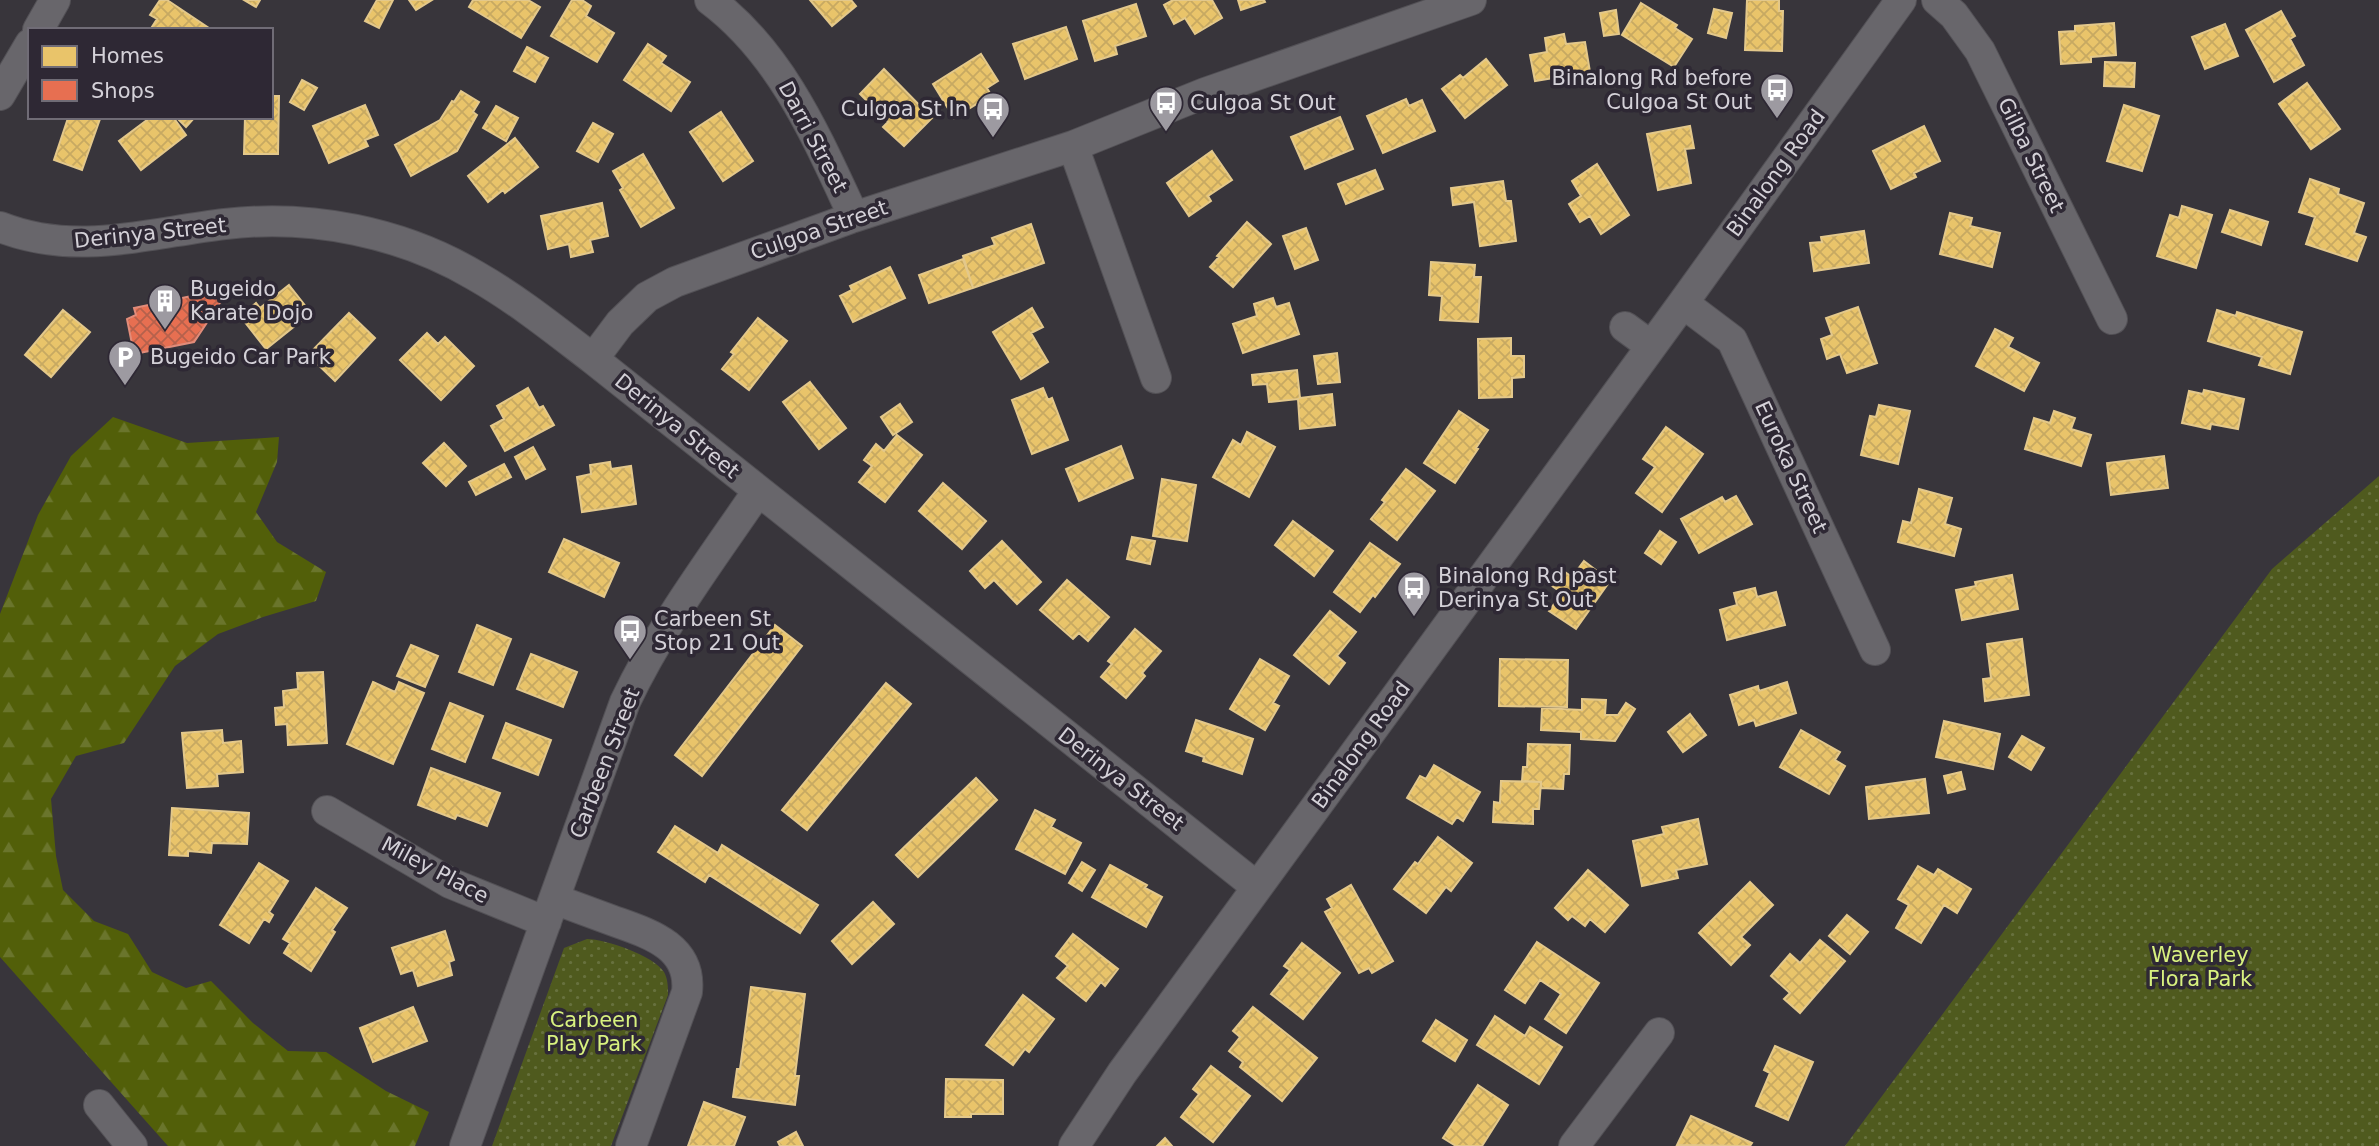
<svg xmlns="http://www.w3.org/2000/svg" width="2379" height="1146" font-family="'DejaVu Sans',sans-serif">
	<defs>
		<pattern id="forest-firs" width="22" height="20" patternUnits="userSpaceOnUse" patternTransform="scale(1.75)"><rect width="22" height="20" fill="#525f09"/><path d="M5 1l3.5 6h-7zM16 11l3.5 6h-7z" fill="#6a752c"/></pattern>
		<pattern id="park-dots" width="8" height="8" patternUnits="userSpaceOnUse" patternTransform="scale(1.75)"><rect width="8" height="8" fill="#4f5a1e"/><path d="M2 2h.1M6 6h.1" fill="none" stroke="#67713e" stroke-width="1.8" stroke-linecap="round"/></pattern>
		<pattern id="homes-cross-hatch" width="8" height="8" patternUnits="userSpaceOnUse" patternTransform="scale(1.75)"><rect width="8" height="8" fill="#e9c46a"/><path d="M0 0l8 8M0 8l8-8" fill="none" stroke="#c7a962"/></pattern>
		<pattern id="shops-cross-hatch" width="8" height="8" patternUnits="userSpaceOnUse" patternTransform="scale(1.75)"><rect width="8" height="8" fill="#e76f51"/><path d="M0 0l8 8M0 8l8-8" fill="none" stroke="#b5614c"/></pattern>
	</defs>
	<rect width="100%" height="100%" fill="#38353b"/>
	<path fill="url(#forest-firs)" d="M113 417 187 443 279 437 277 462 256 512 277 542 326 572 316 601 263 617 218 634 175 666 124 743 76 756 51 799 56 856 63 890 94 921 128 934 152 972 186 988 211 981 253 1023 288 1051 326 1052 386 1091 429 1112 415 1146H168L0 957V614L38 515 71 456Z"/>
	<path fill="url(#park-dots)" d="M2379 476V1146H1845L2272 569Z
		M587 939C606 939 654 956 664 972 668 979 668 987 668 995L611 1146H492L564 948Z"/>
	<path fill="url(#homes-cross-hatch)" stroke="#e3c88b" stroke-width="2" d="M160 0H167L209 28 208 30H150L157 19 150 15Z
		M244 0H260L256 7Z
		M377 0H393L379 28 365 21Z
		M409 0H432L416 10Z
		M473 0H528L540 7 521 38 469 7Z
		M572 0H582L591 6 586 16 614 33 597 62 551 36Z
		M810 0H851L856 6 832 26Z
		M1173 0H1212L1222 18 1195 34 1185 18 1174 24 1164 5Z
		M1238 0H1264L1265 2 1241 10Z
		M1747 0H1779V11H1783L1782 51 1745 50Z
		M1641 3 1677 25 1675 28 1692 39 1674 67 1622 35Z
		M1136 4 1146 36 1115 46 1117 54 1095 61 1083 21Z
		M1714 9 1732 13 1726 38 1708 33Z
		M1616 10 1619 34 1604 36 1600 13Z
		M2281 11 2295 36 2290 39 2304 65 2274 82 2246 30Z
		M2114 23 2116 55 2091 57V62L2061 64 2059 32 2075 31V26Z
		M2225 24 2238 56 2205 69 2192 37Z
		M1066 27 1077 59 1025 79 1013 44Z
		M1564 34 1566 44 1585 42 1590 72 1535 81 1530 55 1547 52 1545 38Z
		M648 44 666 56 661 63 690 82 671 111 624 80Z
		M527 47 548 58 535 82 514 71Z
		M981 54 998 81 987 88 991 95 954 118 933 84Z
		M1486 59 1507 85 1465 118 1442 89 1460 75 1463 78Z
		M2105 62 2135 63 2134 87 2104 86Z
		M884 69 932 118 904 146 883 127 888 122 860 94Z
		M302 80 317 88 304 110 290 102Z
		M2307 83 2340 129 2311 149 2279 104Z
		M461 91 479 102 473 112 477 115 457 151 411 176 395 145 440 120 452 101 454 102Z
		M271 96H279L278 154H244L245 117H271Z
		M1406 99 1409 106 1422 100 1435 131 1383 153 1367 116Z
		M365 105 378 135 365 140 368 146 329 163 313 126Z
		M2124 105 2159 116 2142 171 2107 161Z
		M496 106 518 118 506 141 483 128Z
		M721 112 753 161 723 181 690 132Z
		M65 117 100 119 82 170 54 160 68 118Z
		M151 117H173L186 135 141 170 119 141Z
		M176 117H195L186 127Z
		M1340 117 1353 149 1305 169 1291 137Z
		M593 123 613 134 598 162 577 151Z
		M1690 126 1694 148 1685 149 1691 183 1658 190 1647 134Z
		M1924 126 1940 161 1914 173 1916 177 1891 189 1873 151Z
		M515 138 538 167 505 193 503 190 488 202 468 176Z
		M1212 151 1232 180 1208 196 1211 201 1189 216 1167 183Z
		M643 154 674 208 641 227 620 190 623 188 613 171Z
		M1597 164 1629 215 1601 234 1590 216 1580 222 1569 204 1581 196 1572 181Z
		M1375 170 1383 189 1346 204 1338 184Z
		M2310 179 2339 189 2338 194 2364 203 2354 233 2366 237 2357 261 2306 244 2315 217 2299 212Z
		M1503 181 1506 201H1511L1516 241 1480 246 1474 202 1453 205 1451 188Z
		M602 203 608 236 590 240 593 252 571 257 569 244 548 249 541 216Z
		M2182 206 2212 215 2196 268 2157 256 2170 215 2179 218Z
		M2230 210 2268 222 2261 245 2222 232Z
		M1950 213 1972 218 1970 226 2000 233 1992 267 1940 254Z
		M1247 222 1271 244 1233 287 1210 267 1219 257 1217 256Z
		M1031 224 1044 263 973 288 963 256 995 245 992 238Z
		M1306 228 1318 260 1295 269 1283 236Z
		M1864 231 1869 263 1814 271 1810 243 1822 242 1821 237Z
		M963 259 973 288 929 303 919 275Z
		M1431 262 1475 265 1474 277H1481L1478 322 1440 320 1442 296 1429 295Z
		M890 267 905 298 853 322 840 296 852 290 850 286Z
		M289 285 311 313 266 349 240 316 256 303 260 308Z
		M1273 298 1276 307 1289 303 1299 334 1243 353 1233 324 1257 316 1254 304Z
		M1858 307 1877 363 1847 373 1840 354 1827 359 1821 339 1832 335 1826 318Z
		M1032 308 1043 327 1031 333 1048 362 1021 379 993 332Z
		M63 310 90 332 51 377 25 355Z
		M2217 310 2236 316 2237 312 2302 332 2290 374 2259 365 2262 357 2208 341Z
		M349 313 375 338 335 381 308 355Z
		M758 318 787 341 749 390 722 369 734 354 731 352Z
		M1995 329 2013 338 2008 347 2039 363 2024 391 1976 366Z
		M427 333 438 344 445 337 474 366 441 400 400 360Z
		M1511 338V356H1524V377L1512 378V397L1479 398 1478 339Z
		M1337 353 1340 382 1318 384 1314 356Z
		M1297 370 1300 398 1332 394 1335 425 1300 429 1298 399 1269 402 1267 384 1253 385 1252 375Z
		M810 382 846 428 819 449 783 402Z
		M528 388 539 408 543 406 554 425 505 451 491 426 504 419 497 406Z
		M1043 388 1048 400 1052 398 1068 440 1032 454 1012 400Z
		M2204 390 2244 399 2238 429 2211 424 2210 429 2182 423 2189 391 2203 394Z
		M900 404 912 422 893 435 881 417Z
		M1879 405 1910 411 1898 464 1861 455 1870 416 1876 417Z
		M1459 411 1488 430 1476 448 1478 449 1455 483 1424 463Z
		M2054 411 2075 418 2071 429 2091 435 2081 466 2025 449 2034 418 2050 423Z
		M1666 427 1703 454 1662 512 1636 493 1655 467 1643 459Z
		M1247 432 1275 447 1249 497 1213 477 1233 440 1241 445Z
		M897 435 922 455 885 502 859 482 872 466 864 460 876 444 884 451Z
		M444 443 466 466 446 486 423 463Z
		M1121 446 1133 478 1079 501 1066 469Z
		M533 447 545 469 526 479 515 457Z
		M2164 456 2168 488 2111 495 2107 463Z
		M610 462 611 469 631 466 636 504 582 512 577 477 591 474 590 465Z
		M504 464 511 477 476 495 469 482Z
		M1406 469 1435 491 1397 540 1371 519 1385 502 1382 500Z
		M1162 479 1196 485 1187 541 1153 536Z
		M943 483 986 521 962 549 919 511Z
		M1919 489 1952 498 1945 524 1961 529 1954 556 1898 542 1903 521 1911 523Z
		M1736 496 1752 524 1699 553 1681 519 1722 497 1725 502Z
		M1293 521 1333 551 1314 576 1275 545Z
		M1660 531 1676 542 1661 564 1645 553Z
		M1132 537 1155 541 1150 564 1127 559Z
		M564 539 619 563 604 597 549 572Z
		M1002 541 1041 582 1017 604 994 580 985 588 970 571Z
		M1370 543 1400 564 1375 597 1373 595 1360 612 1334 592Z
		M1584 561 1610 581 1576 629 1549 611 1562 593 1552 586 1562 570 1572 577Z
		M2012 575 2018 609 1962 620 1956 590 1976 586 1975 582Z
		M1067 580 1109 617 1088 641 1079 633 1073 639 1040 610Z
		M1755 588 1757 597 1776 592 1785 625 1727 640 1720 610 1737 605 1734 593Z
		M1330 611 1356 632 1337 656 1345 663 1329 684 1294 655Z
		M477 625 511 639 493 685 459 672Z
		M775 625 802 646 702 776 675 755Z
		M1135 629 1161 651 1142 673 1145 676 1126 698 1101 677 1112 664 1108 661Z
		M2022 639 2029 695 1985 701 1983 679 1991 678 1987 644Z
		M411 645 438 656 425 687 397 676Z
		M531 654 577 672 563 707 517 689Z
		M1260 659 1289 676 1273 703 1279 706 1265 730 1230 709Z
		M1500 659 1568 660 1567 707 1499 706Z
		M323 672 327 743 288 745 287 724 276 725 275 708 284 707 283 691 298 689 297 673Z
		M373 682 395 692 399 682 424 693 393 764 347 744Z
		M1787 682 1796 713 1756 726 1754 720 1739 725 1730 695 1758 686 1759 691Z
		M886 683 911 704 807 830 782 810Z
		M1582 699 1606 700 1605 715H1618L1626 703 1635 709 1615 741 1581 739V732L1541 730 1542 708 1582 710Z
		M450 703 483 716 465 762 432 749Z
		M1690 714 1706 735 1683 752 1668 732Z
		M1196 720 1253 739 1242 774 1203 761 1204 757 1186 751Z
		M1944 721 2000 734 1993 769 1936 757Z
		M506 723 551 740 538 775 493 758Z
		M222 730 223 743 241 741 243 772 217 774 218 786 187 788 182 733Z
		M1801 730 1840 752 1835 760 1845 766 1829 794 1780 767Z
		M2022 736 2044 748 2031 770 2009 757Z
		M1528 744 1570 745 1569 774H1564L1563 789 1541 788V782L1522 781 1523 767H1527Z
		M1434 765 1480 792 1463 821 1457 817 1452 824 1407 798 1420 776 1426 779Z
		M431 768 500 793 487 826 457 815 455 819 418 805Z
		M1961 772 1965 789 1948 793 1944 776Z
		M976 778 997 800 918 877 896 855Z
		M1925 779 1929 813 1869 819 1866 787Z
		M1501 781 1541 782 1539 809H1533V824L1493 822 1494 802 1500 803Z
		M172 808 249 813 247 844 212 843 211 853 188 851V856L169 855Z
		M1035 810 1055 820 1051 827 1081 843 1065 874 1016 849Z
		M1698 819 1707 864 1676 870 1678 878 1642 886 1633 841 1664 834 1662 827Z
		M675 826 718 853 722 845 818 905 800 933 709 875 705 882 658 852Z
		M1438 837 1472 863 1451 891 1446 887 1426 913 1394 889 1415 862 1418 864Z
		M1082 862 1095 870 1082 891 1069 883Z
		M259 863 288 881 269 912 273 915 269 922 264 919 249 943 220 925Z
		M1110 865 1147 885 1145 888 1162 897 1146 927 1092 897Z
		M1918 866 1934 875 1938 869 1971 889 1957 913 1944 905 1921 943 1896 928 1909 905 1898 899Z
		M1588 870 1628 905 1605 932 1590 919 1585 926 1572 916 1568 920 1555 908Z
		M1750 882 1773 905 1741 937 1750 945 1731 965 1699 933Z
		M1351 885 1393 961 1372 973 1369 968 1359 973 1325 912 1332 908 1327 899Z
		M316 888 347 908 332 930 335 932 311 971 284 953 290 943 283 939Z
		M873 902 894 924 852 964 832 941Z
		M1847 915 1868 932 1850 954 1829 936Z
		M445 931 454 960 449 962 452 975 418 986 413 970 401 974 392 948Z
		M1073 934 1118 969 1105 986 1101 982 1086 1001 1057 978 1068 966 1056 956Z
		M1820 940 1845 961 1800 1013 1784 999 1790 993 1771 976 1790 954 1800 963Z
		M1537 942 1599 983 1566 1033 1545 1019 1561 994 1540 980 1525 1003 1505 990Z
		M1302 943 1340 973 1303 1019 1271 994 1290 970 1284 966Z
		M751 987 805 994 795 1076H799L795 1105 733 1097 737 1069H740Z
		M1023 995 1054 1019 1029 1052 1025 1049 1013 1065 986 1045Z
		M413 1007 427 1041 373 1062 360 1028Z
		M1253 1007 1317 1058 1282 1101 1240 1067 1243 1062 1229 1051 1240 1037 1233 1031Z
		M1495 1016 1525 1036 1530 1027 1562 1047 1539 1084 1477 1045Z
		M1436 1020 1467 1040 1455 1061 1423 1041Z
		M1775 1046 1813 1062 1788 1120 1756 1106 1770 1073 1764 1070Z
		M1211 1066 1250 1096 1213 1142 1181 1117 1199 1094 1193 1089Z
		M946 1079 1003 1080V1114H971V1117H945Z
		M1478 1085 1508 1105 1482 1146H1456L1443 1138Z
		M704 1102 745 1117 734 1146H688Z
		M1691 1116 1752 1143 1750 1146 1677 1145Z
		M796 1132 803 1146H780L778 1142Z
		M1165 1138 1172 1146H1157Z"/>
	<path fill="url(#shops-cross-hatch)" stroke="#e18c7a" stroke-width="2" d="M230 288 194 342 134 354 127 319 136 315 134 308Z"/>
	<g fill="none" stroke-linecap="round" stroke-linejoin="round">
		<g stroke="#535156" stroke-width="32">
			<path id="street" d="M710 0C782 54 817 138 854 217
				M1937 0 1954 15 1980 51 2112 319
				M38 30 55 0
				M0 95 30 44
				M1073 146 1156 378
				M0 227C76 257 148 233 225 224 311 214 402 232 476 276 518 300 555 330 593 359L1257 887
				M1683 303 1732 340 1875 650
				M1625 327 1651 346
				M593 359 620 323 647 297 675 282 854 217 1073 146 1205 93 1471 0
				M327 811 450 883 546 922
				M554 899C573 906 592 913 611 920 647 933 692 945 687 992L631 1146
				M99 1105 132 1146
				M465 1146 625 702C661 626 711 560 758 491
				M1074 1146 1122 1073 1683 303 1901 0
				M1574 1146 1659 1033"/>
		</g>
		<use href="#street" stroke="#68666b" stroke-width="30"/>
	</g>
	<defs>
		<g id="bus-pin" transform="scale(1.75)"><path d="M0 17L-7.5 6A9.5 9.5 0 1 1 7.5 6Z" fill="#9d9aa1" stroke="#2e2834"/><path d="M-5-6H5V4H4V6H2V4H-2V6H-4V4H-5ZM-3.5-4V0h7V-4ZM-3.5 1.2v1.5H-2V1.2ZM2 1.2v1.5H3.5V1.2Z" fill="#fff"/></g>
		<g id="building-pin" transform="scale(1.75)"><path d="M0 17L-7.5 6A9.5 9.5 0 1 1 7.5 6Z" fill="#9d9aa1" stroke="#2e2834"/><path d="M-4-6H4V6H1V3H-1V6H-4ZM-2.5-4.3h1.7v1.8h-1.7ZM.8-4.3h1.7v1.8H.8ZM-2.5-1h1.7V.8h-1.7ZM.8-1h1.7V.8H.8Z" fill="#fff"/></g>
		<g id="parking-pin" transform="scale(1.75)"><path d="M0 17L-7.5 6A9.5 9.5 0 1 1 7.5 6Z" fill="#9d9aa1" stroke="#2e2834"/><path d="M-3.5-5.5H1a3.5 3.5 0 0 1 0 7H-1V5.5H-3.5ZM-1-3.4V-.6H.8a1.4 1.4 0 0 0 0-2.8Z" fill="#fff"/></g>
	</defs>
	<g fill-rule="evenodd">
		<use href="#bus-pin" x="1777" y="90"/>
		<use href="#bus-pin" x="1166" y="103"/>
		<use href="#bus-pin" x="993" y="109"/>
		<use href="#building-pin" x="165" y="301"/>
		<use href="#parking-pin" x="125" y="357"/>
		<use href="#bus-pin" x="1414" y="588"/>
		<use href="#bus-pin" x="630" y="631"/>
	</g>
	<g text-anchor="middle" dominant-baseline="central" stroke-width="7" stroke-linejoin="round" paint-order="stroke">
		<g font-size="21" fill="#d4d1d8" stroke="#2e2834" text-anchor="start">
			<text x="1752" y="78" text-anchor="end">Binalong Rd before<tspan x="1752" dy="24">Culgoa St Out</tspan></text>
			<text x="1190" y="103">Culgoa St Out</text>
			<text x="968" y="109" text-anchor="end">Culgoa St In</text>
			<text x="190" y="289">Bugeido<tspan x="190" dy="24">Karate Dojo</tspan></text>
			<text x="150" y="357">Bugeido Car Park</text>
			<text x="1438" y="576">Binalong Rd past<tspan x="1438" dy="24">Derinya St Out</tspan></text>
			<text x="654" y="619">Carbeen St<tspan x="654" dy="24">Stop 21 Out</tspan></text>
		</g>
		<g font-size="21" fill="#d4d1d8" stroke="#2e2834">
			<text transform="translate(813 137) rotate(62)">Darri Street</text>
			<text transform="translate(2031 155) rotate(64)">Gilba Street</text>
			<text transform="translate(1776 173) rotate(-54)">Binalong Road</text>
			<text transform="translate(819 230) rotate(-19)">Culgoa Street</text>
			<text transform="translate(150 233) rotate(-6)">Derinya Street</text>
			<text transform="translate(677 426) rotate(39)">Derinya Street</text>
			<text transform="translate(1791 467) rotate(65)">Euroka Street</text>
			<text transform="translate(1361 745) rotate(-54)">Binalong Road</text>
			<text transform="translate(605 763) rotate(-69)">Carbeen Street</text>
			<text transform="translate(1121 779) rotate(38)">Derinya Street</text>
			<text transform="translate(435 870) rotate(28)">Miley Place</text>
		</g>
		<g font-size="21" fill="#d8f17f" stroke="#2e2834">
			<text x="2200" y="955">Waverley<tspan x="2200" dy="24">Flora Park</tspan></text>
			<text x="594" y="1020">Carbeen<tspan x="594" dy="24">Play Park</tspan></text>
		</g>
	</g>
	<rect x="28" y="28" width="245" height="91" fill="#2e2834" stroke="#706c76" stroke-width="2"/>
	<rect x="42" y="46" width="35" height="21" fill="#e9c46a" stroke="#706c76" stroke-width="2"/>
	<text x="91" y="63" font-size="21" fill="#d4d1d8">Homes</text>
	<rect x="42" y="80" width="35" height="21" fill="#e76f51" stroke="#706c76" stroke-width="2"/>
	<text x="91" y="98" font-size="21" fill="#d4d1d8">Shops</text>
</svg>
